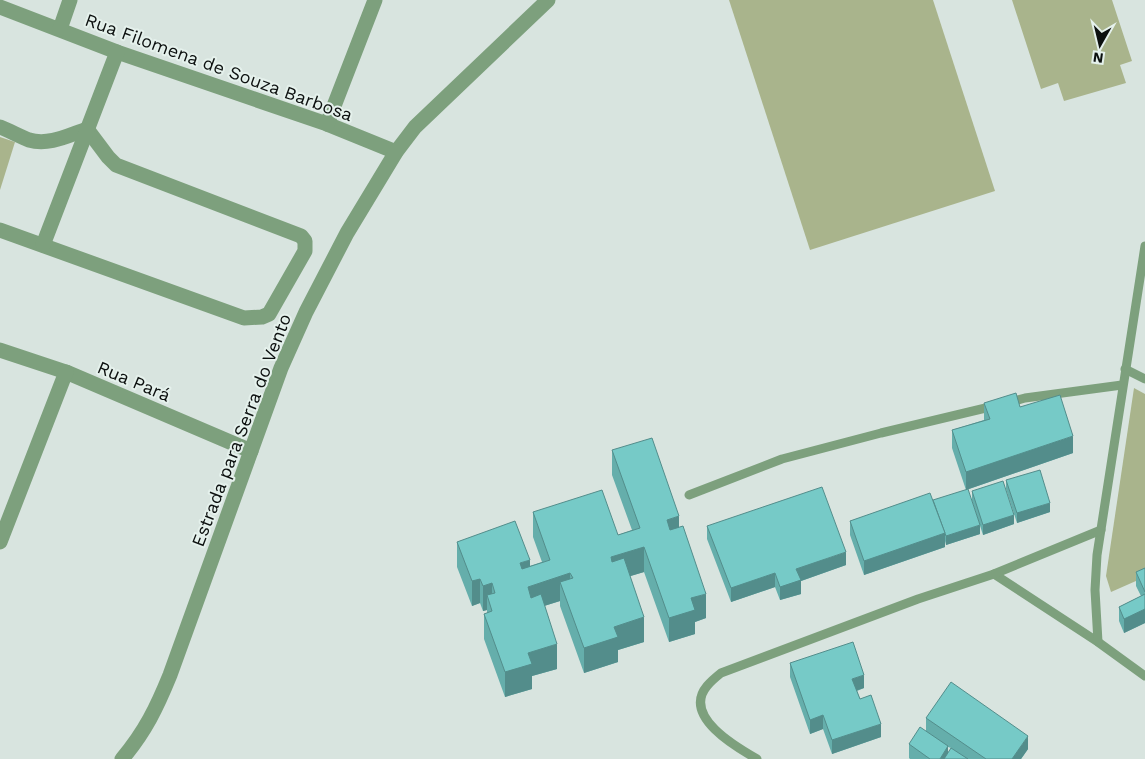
<svg xmlns="http://www.w3.org/2000/svg" width="1145" height="759" font-family="'Work Sans',sans-serif">
	<rect width="100%" height="100%" fill="#d8e4df"/>
	<g fill="#a9b48c">
		<polygon points="729,0 933,0 995,191 810,250"/>
		<polygon points="1012,0 1112,0 1132,61 1120,65 1126,83 1064,101 1058,83 1041,89"/>
		<polygon points="0,137 15,142 0,190"/>
		<polygon points="1134,388 1145,394 1145,577 1111,592 1106,576"/>
	</g>
	<g fill="none" stroke-linecap="round" stroke-linejoin="round">
		<g stroke="#7da07d" stroke-width="9">
			<polyline points="1125,369 1145,379"/>
			<polyline points="1007,403 1025,398 1122,385"/>
			<polyline points="689,495 782,459 881,433 994,406"/>
			<polyline points="994,574 1098,642 1145,676"/>
			<polyline points="1098,642 1095,590 1097,555 1145,246"/>
			<path d="M757 759C736 747 682 716 707 686 711 681 716 677 721 673L918 599 994 574 1101 530"/>
		</g>
		<g stroke="#7da07d" stroke-width="15">
			<polyline points="0,7 117,52 327,124 396,152"/>
			<polyline points="60,29 70,0"/>
			<polyline points="327,124 375,0"/>
			<path d="M0 127C10 131 19 136 29 140 49 146 69 135 87 129L108 157 116 165 301 236 305 241V251L269 314 262 317 244 318 0 230"/>
			<polyline points="43,245 117,52"/>
			<polyline points="0,350 66,372 251,451"/>
			<polyline points="0,542 66,372"/>
			<path d="M122 759C145 732 157 707 170 675L281 368 306 312 347 233 396 152 415 127 548 0"/>
		</g>
	</g>
	<g fill="#65aeab" fill-rule="evenodd">
		<polygon points="984,403 1020,407 1073,453 966,490 952,448 952,430 984,420"/>
		<polygon points="612,450 679,527 706,618 695,622 695,634 669,642 644,572 630,576 644,642 618,650 618,662 584,673 560,606 560,601 544,606 557,669 532,676 532,689 505,697 484,639 484,614 487,613 487,610 483,611 480,603 472,606 457,567 457,542 530,566 542,562 533,537 533,512 618,535 632,530 612,475"/>
		<polygon points="1006,480 1050,512 1017,523 1006,489"/>
		<polygon points="972,491 1014,524 983,535 972,501"/>
		<polygon points="933,502 980,534 946,545 945,541 945,547 864,575 850,535 850,521"/>
		<polygon points="707,526 846,565 801,581 801,594 780,600 775,587 731,602 707,539"/>
		<polygon points="1145,568 1145,623 1124,633 1119,621 1119,607 1141,596 1136,586 1136,572"/>
		<polygon points="790,663 864,688 857,691 860,699 881,737 832,754 823,729 810,734 790,677"/>
		<path d="M926 718 1028 749 1021 759H910L909 758V744L926 731ZM948 747 951 748 948 753Z"/>
	</g>
	<g fill="#538d8b">
		<polygon points="1073,436 1073,453 966,490 966,472"/>
		<polygon points="1050,503 1050,512 1017,523 1017,513"/>
		<polygon points="1014,515 1014,524 983,535 983,525"/>
		<polygon points="679,516 679,541 667,545 667,520"/>
		<polygon points="980,525 980,534 946,545 946,536"/>
		<polygon points="945,533 945,547 864,575 864,561"/>
		<polygon points="644,547 644,572 611,582 611,557"/>
		<polygon points="846,552 846,565 801,581 801,594 780,600 780,587 796,569"/>
		<polygon points="530,560 530,585 520,588 520,563"/>
		<polygon points="570,573 570,598 560,582 560,601 528,611 528,587"/>
		<polygon points="775,573 775,587 731,602 731,588"/>
		<polygon points="480,579 480,603 472,606 472,581"/>
		<polygon points="492,583 492,608 487,595 487,610 483,611 483,586"/>
		<polygon points="706,594 706,618 695,622 695,634 669,642 669,618 691,598"/>
		<polygon points="1145,609 1145,623 1124,633 1124,619"/>
		<polygon points="644,617 644,642 618,650 618,662 584,673 584,648 614,627"/>
		<polygon points="557,644 557,669 532,676 532,689 505,697 505,672 528,653"/>
		<polygon points="864,675 864,688 852,692 852,679"/>
		<polygon points="823,715 823,729 810,734 810,720"/>
		<polygon points="881,724 881,737 832,754 832,740"/>
		<polygon points="1028,736 1028,749 1021,759 1012,759"/>
		<polygon points="948,746 948,759 940,759"/>
	</g>
	<g fill="#76cac7" stroke="#538d8b">
		<polygon points="1016,393 1020,407 1060,395 1073,436 966,472 952,430 990,419 984,403"/>
		<polygon points="652,438 679,516 667,520 670,530 683,526 706,594 691,598 695,610 669,618 644,547 611,557 612,562 624,558 644,617 614,627 618,637 584,648 560,582 573,578 570,573 528,587 531,598 541,594 557,644 528,653 532,664 505,672 484,614 492,611 487,595 495,593 492,583 483,586 480,579 472,581 457,542 515,521 530,560 520,563 522,569 550,560 533,512 602,490 618,535 640,528 612,450"/>
		<polygon points="1040,470 1050,503 1017,513 1006,480"/>
		<polygon points="1003,481 1014,515 983,525 972,491"/>
		<polygon points="822,487 846,552 796,569 801,580 780,587 775,573 731,588 707,526"/>
		<polygon points="968,489 980,525 946,536 933,500"/>
		<polygon points="930,493 945,533 864,561 850,521"/>
		<polygon points="1145,568 1145,592 1136,572"/>
		<polygon points="1145,594 1145,609 1124,619 1119,607"/>
		<polygon points="853,642 864,675 852,679 860,699 871,695 881,724 832,740 823,715 810,720 790,663"/>
		<polygon points="951,682 1028,736 1012,759 986,759 926,718"/>
		<polygon points="920,727 948,746 940,759 930,759 909,744"/>
		<polygon points="951,748 968,759 944,759"/>
	</g>
	<g text-anchor="middle" dominant-baseline="central" stroke-width="4" stroke-linejoin="round" paint-order="stroke">
		<g font-size="18" fill="#0c100f" stroke="#e5f1ec">
			<text transform="translate(219 67) rotate(20)">Rua Filomena de Souza Barbosa</text>
			<text transform="translate(134 381) rotate(23)">Rua Pará</text>
			<text transform="translate(241 430) rotate(-69)">Estrada para Serra do Vento</text>
		</g>
	</g>
	<g transform="translate(1100 45) rotate(188)" stroke="#e5f1ec" stroke-width="4" paint-order="stroke">
	<path d="M0-4L9 19L0 12L-9 19Z" fill="#0c100f"/>
	<text y="-8" font-size="14" font-weight="bold" text-anchor="middle" fill="#0c100f">N</text>
	</g>
</svg>
